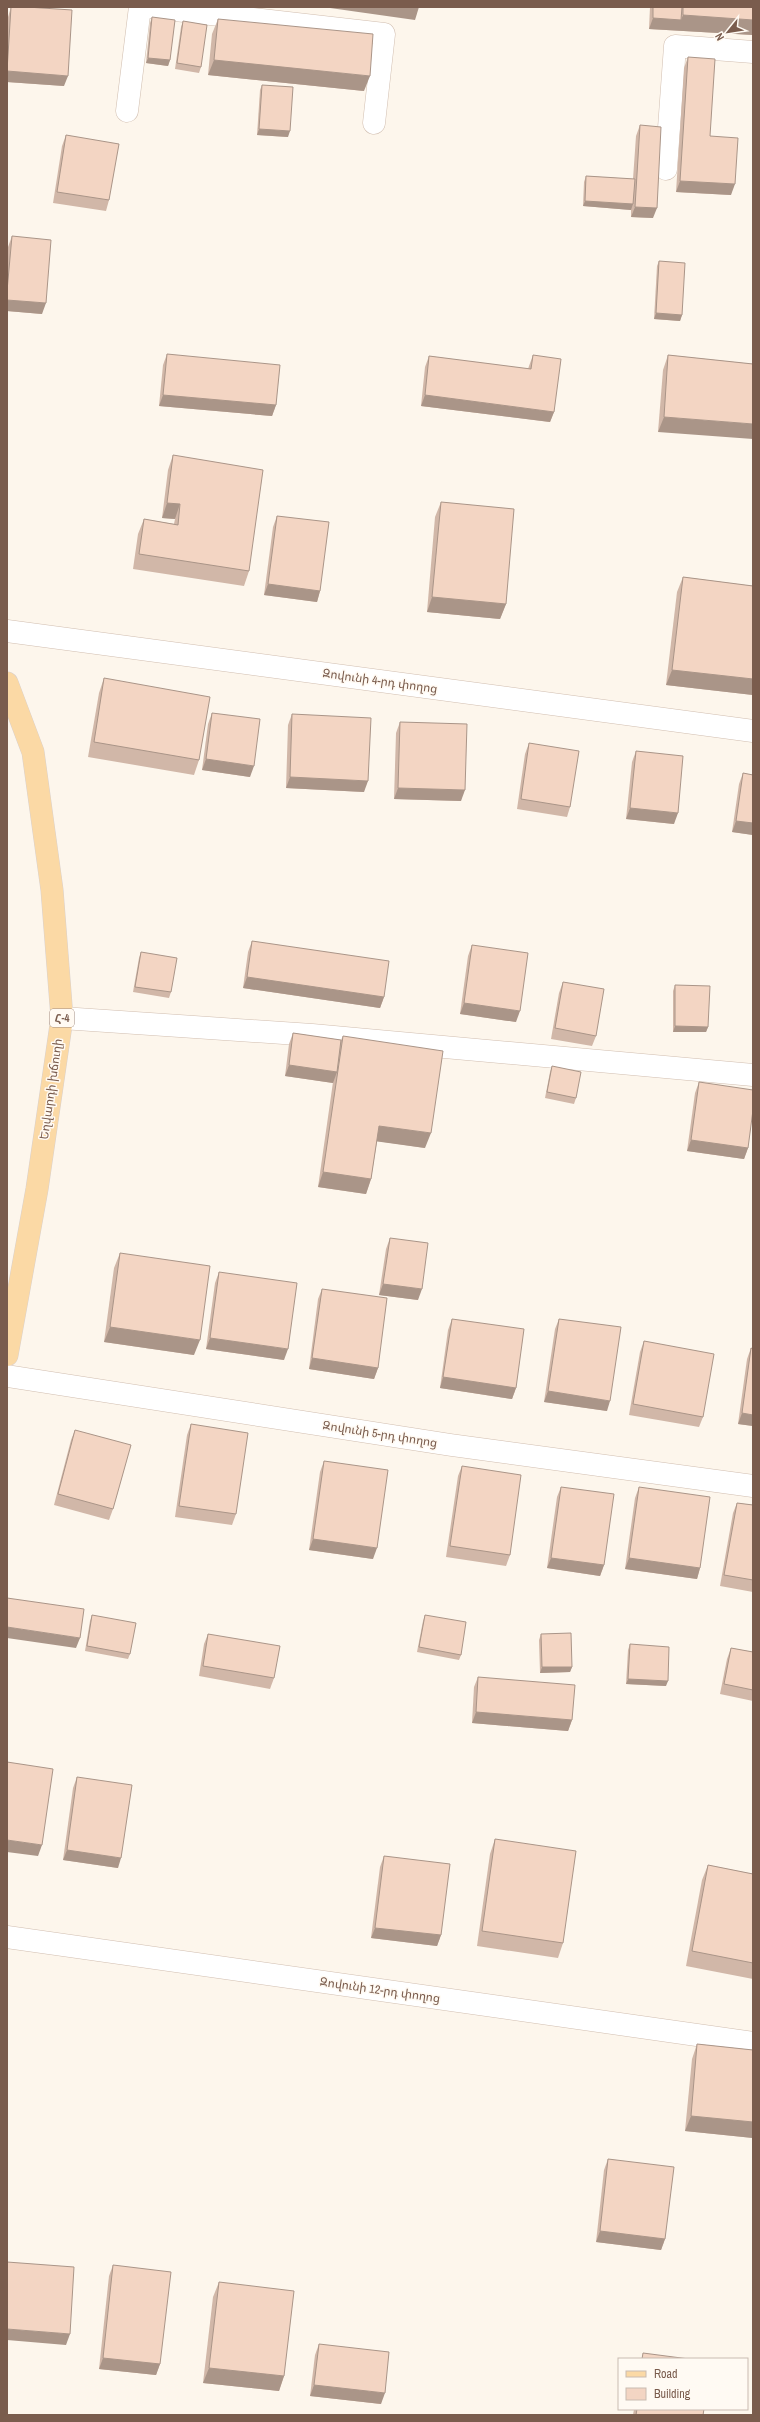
<svg xmlns="http://www.w3.org/2000/svg" width="760" height="2422" font-family="'Archivo Narrow','Noto Sans Armenian',sans-serif">
	<rect width="100%" height="100%" fill="#fdf6ec"/>
	<g fill="none" stroke-linecap="round" stroke-linejoin="round">
		<g stroke="#d1beb0" stroke-width="23">
			<g id="minor">
				<polyline points="149,7 384,34 374,123"/>
				<polyline points="127,111 140,7"/>
				<polyline points="666,169 675,46 753,52"/>
				<polyline points="62,1018 312,1035 753,1075"/>
				<polyline points="7,1937 753,2043"/>
			</g>
		</g>
		<g stroke="#d1beb0" stroke-width="23">
			<g id="tertiary">
				<polyline points="7,631 753,731"/>
				<polyline points="7,1376 451,1445 753,1486"/>
			</g>
		</g>
		<g stroke="#dad1cd" stroke-width="23">
			<polyline id="primary" points="7,683 33,752 52,890 62,1018 37,1189 7,1355"/>
		</g>
		<use href="#minor" stroke="#fff" stroke-width="22"/>
		<use href="#tertiary" stroke="#fff" stroke-width="22"/>
		<use href="#primary" stroke="#fbd9a5" stroke-width="22"/>
	</g>
	<g fill="#d1b7a8">
		<polygon points="11,7 27,7 64,86 7,82 7,25 8,17"/>
		<polygon points="650,7 753,7 753,35 649,29"/>
		<polygon points="152,17 170,60 168,66 146,63 150,23"/>
		<polygon points="218,19 364,91 208,75 212,34"/>
		<polygon points="183,21 201,67 199,73 175,69 181,27"/>
		<polygon points="688,57 710,136 731,195 676,192 684,68"/>
		<polygon points="262,85 288,137 257,135 260,90"/>
		<polygon points="640,125 653,218 631,217 631,210 583,206 584,182 586,176 633,179 636,136"/>
		<polygon points="66,135 109,200 106,211 53,203 62,146"/>
		<polygon points="12,236 42,314 7,311 7,256 8,247"/>
		<polygon points="659,261 682,315 680,321 654,319 657,266"/>
		<polygon points="167,354 276,405 272,416 159,406 163,365"/>
		<polygon points="533,355 554,412 550,422 421,406 425,367 429,356 528,369 529,366"/>
		<polygon points="668,355 753,364 658,432 663,370"/>
		<polygon points="173,455 249,571 244,586 133,569 138,534 144,519 174,524 175,519 162,518 168,470"/>
		<polygon points="441,502 506,604 500,619 427,612 435,517"/>
		<polygon points="277,516 320,591 317,602 264,595 273,527"/>
		<polygon points="683,577 753,586 753,695 666,685 677,592"/>
		<polygon points="104,678 199,760 194,775 88,757 99,693"/>
		<polygon points="212,713 250,777 202,770 208,724"/>
		<polygon points="292,714 364,792 286,788 288,725"/>
		<polygon points="400,722 461,801 394,799 396,733"/>
		<polygon points="529,743 570,807 567,817 517,809 525,754"/>
		<polygon points="636,751 674,824 626,819 632,762"/>
		<polygon points="743,773 753,775 753,835 732,832 739,784"/>
		<polygon points="252,941 384,997 380,1008 243,988 248,952"/>
		<polygon points="472,945 516,1022 460,1014 468,956"/>
		<polygon points="141,952 171,992 169,998 133,992 139,958"/>
		<polygon points="563,982 596,1036 592,1046 551,1039 559,993"/>
		<polygon points="675,985 708,1027 706,1032 673,1032 673,991"/>
		<polygon points="293,1033 341,1040 343,1036 425,1148 377,1141 371,1179 366,1194 318,1187 333,1082 333,1083 285,1076 289,1044"/>
		<polygon points="552,1066 576,1098 574,1104 545,1098 550,1072"/>
		<polygon points="699,1082 748,1148 744,1159 687,1151 695,1093"/>
		<polygon points="390,1238 418,1300 379,1295 386,1249"/>
		<polygon points="120,1253 194,1355 104,1342 114,1268"/>
		<polygon points="219,1272 284,1360 206,1349 215,1283"/>
		<polygon points="322,1289 378,1368 374,1379 309,1369 318,1299"/>
		<polygon points="452,1319 516,1388 512,1399 440,1388 448,1330"/>
		<polygon points="559,1319 607,1411 544,1402 555,1329"/>
		<polygon points="644,1341 703,1417 699,1427 629,1415 640,1352"/>
		<polygon points="751,1348 753,1349 753,1426 738,1424 747,1359"/>
		<polygon points="191,1424 236,1514 232,1525 175,1517 187,1435"/>
		<polygon points="75,1430 113,1509 109,1520 54,1505 71,1440"/>
		<polygon points="324,1461 373,1559 309,1550 320,1472"/>
		<polygon points="462,1466 510,1555 506,1566 446,1557 458,1476"/>
		<polygon points="561,1487 604,1565 600,1576 547,1568 557,1497"/>
		<polygon points="639,1487 700,1568 697,1579 625,1569 635,1498"/>
		<polygon points="737,1503 753,1505 753,1592 720,1586 733,1513"/>
		<polygon points="92,1615 130,1654 128,1659 85,1651 90,1621"/>
		<polygon points="425,1615 461,1655 459,1660 417,1652 423,1621"/>
		<polygon points="208,1634 274,1678 270,1689 199,1676 204,1644"/>
		<polygon points="541,1634 572,1667 570,1672 540,1673 539,1640"/>
		<polygon points="630,1644 666,1686 626,1684 628,1650"/>
		<polygon points="731,1648 753,1652 753,1701 720,1694 727,1659"/>
		<polygon points="478,1677 572,1720 568,1731 472,1723 474,1687"/>
		<polygon points="77,1777 118,1868 63,1860 73,1788"/>
		<polygon points="495,1839 563,1943 558,1958 477,1946 490,1854"/>
		<polygon points="384,1856 441,1935 437,1946 371,1938 380,1867"/>
		<polygon points="708,1865 753,1874 753,1979 686,1966 702,1880"/>
		<polygon points="697,2044 753,2050 753,2138 685,2131 692,2059"/>
		<polygon points="608,2159 665,2239 661,2250 596,2242 604,2170"/>
		<polygon points="113,2265 160,2364 156,2375 99,2369 109,2276"/>
		<polygon points="219,2282 284,2376 279,2391 203,2383 213,2297"/>
		<polygon points="319,2344 381,2404 310,2396 315,2355"/>
		<polygon points="634,2409 704,2409 703,2415 633,2415"/>
	</g>
	<g fill="#aa9588">
		<polygon points="323,7 419,7 415,20"/>
		<polygon points="683,15 753,20 753,35 649,29 653,18 681,20"/>
		<polygon points="148,58 170,60 168,66 146,63"/>
		<polygon points="214,60 370,76 364,91 208,75"/>
		<polygon points="7,71 68,76 64,86 7,82"/>
		<polygon points="259,129 290,131 288,137 257,135"/>
		<polygon points="680,181 735,184 731,195 676,192"/>
		<polygon points="585,201 633,204 631,210 583,206"/>
		<polygon points="635,207 657,208 653,218 631,217"/>
		<polygon points="7,300 46,303 42,314 7,311"/>
		<polygon points="656,313 682,315 680,321 654,319"/>
		<polygon points="163,395 276,405 272,416 159,406"/>
		<polygon points="425,395 554,412 550,422 421,406"/>
		<polygon points="664,417 753,424 753,439 658,432"/>
		<polygon points="167,503 180,504 175,519 162,518"/>
		<polygon points="268,584 320,591 317,602 264,595"/>
		<polygon points="432,597 506,604 500,619 427,612"/>
		<polygon points="672,670 753,679 753,695 666,685"/>
		<polygon points="206,759 254,766 250,777 202,770"/>
		<polygon points="290,777 368,781 364,792 286,788"/>
		<polygon points="398,788 465,790 461,801 394,799"/>
		<polygon points="630,808 678,813 674,824 626,819"/>
		<polygon points="736,821 753,823 753,835 732,832"/>
		<polygon points="247,977 384,997 380,1008 243,988"/>
		<polygon points="464,1003 520,1011 516,1022 460,1014"/>
		<polygon points="675,1026 708,1027 706,1032 673,1032"/>
		<polygon points="289,1065 337,1072 333,1083 285,1076"/>
		<polygon points="379,1126 431,1133 425,1148 374,1141"/>
		<polygon points="691,1140 748,1148 744,1159 687,1151"/>
		<polygon points="323,1172 371,1179 366,1194 318,1187"/>
		<polygon points="383,1284 422,1289 418,1300 379,1295"/>
		<polygon points="110,1327 200,1340 194,1355 104,1342"/>
		<polygon points="210,1338 288,1349 284,1360 206,1349"/>
		<polygon points="312,1358 378,1368 374,1379 309,1369"/>
		<polygon points="443,1377 516,1388 512,1399 440,1388"/>
		<polygon points="548,1391 610,1401 607,1411 544,1402"/>
		<polygon points="742,1413 753,1415 753,1426 738,1424"/>
		<polygon points="313,1539 377,1548 373,1559 309,1550"/>
		<polygon points="551,1558 604,1565 600,1576 547,1568"/>
		<polygon points="629,1558 700,1568 697,1579 625,1569"/>
		<polygon points="7,1627 80,1638 76,1648 7,1638"/>
		<polygon points="542,1667 572,1667 570,1672 540,1673"/>
		<polygon points="628,1679 668,1681 666,1686 626,1684"/>
		<polygon points="476,1712 572,1720 568,1731 472,1723"/>
		<polygon points="7,1840 42,1845 38,1856 7,1852"/>
		<polygon points="67,1850 121,1858 118,1868 63,1860"/>
		<polygon points="375,1928 441,1935 437,1946 371,1938"/>
		<polygon points="691,2116 753,2122 753,2138 685,2131"/>
		<polygon points="600,2231 665,2239 661,2250 596,2242"/>
		<polygon points="7,2329 70,2334 66,2345 7,2340"/>
		<polygon points="103,2358 160,2364 156,2375 99,2369"/>
		<polygon points="209,2368 284,2376 279,2391 203,2383"/>
		<polygon points="314,2385 385,2393 381,2404 310,2396"/>
	</g>
	<g fill="#f3d5c3" stroke="#aa9588">
		<polygon points="11,7 27,7 72,10 68,76 7,71"/>
		<polygon points="653,7 682,7 681,20 653,18"/>
		<polygon points="683,7 753,7 753,20 683,15"/>
		<polygon points="152,17 175,20 170,60 148,58"/>
		<polygon points="218,19 373,34 370,76 214,60"/>
		<polygon points="183,21 207,25 201,67 177,63"/>
		<polygon points="688,57 715,59 710,136 738,138 735,184 680,181"/>
		<polygon points="262,85 293,87 290,131 259,129"/>
		<polygon points="640,125 661,127 657,208 635,207"/>
		<polygon points="66,135 119,144 109,200 57,192"/>
		<polygon points="586,176 635,179 633,204 585,201"/>
		<polygon points="12,236 51,240 46,303 7,300 7,291"/>
		<polygon points="659,261 685,263 682,315 656,313"/>
		<polygon points="167,354 280,365 276,405 163,395"/>
		<polygon points="533,355 561,359 554,412 425,395 429,356 531,369"/>
		<polygon points="668,355 753,364 753,424 664,417"/>
		<polygon points="173,455 263,470 249,571 139,554 144,519 178,525 180,504 167,503"/>
		<polygon points="441,502 514,509 506,604 432,597"/>
		<polygon points="277,516 329,522 320,591 268,584"/>
		<polygon points="683,577 753,586 753,679 672,670"/>
		<polygon points="104,678 210,697 199,760 94,742"/>
		<polygon points="212,713 260,719 254,766 206,759"/>
		<polygon points="292,714 371,718 368,781 290,777"/>
		<polygon points="400,722 467,724 465,790 398,788"/>
		<polygon points="529,743 579,751 570,807 521,799"/>
		<polygon points="636,751 683,756 678,813 630,808"/>
		<polygon points="743,773 753,775 753,823 736,821"/>
		<polygon points="252,941 389,961 384,997 247,977"/>
		<polygon points="472,945 528,953 520,1011 464,1003"/>
		<polygon points="141,952 177,958 171,992 135,987"/>
		<polygon points="563,982 604,989 596,1036 555,1028"/>
		<polygon points="675,985 710,986 708,1027 675,1026"/>
		<polygon points="293,1033 341,1040 337,1072 289,1065"/>
		<polygon points="343,1036 443,1051 431,1133 379,1126 371,1179 323,1172"/>
		<polygon points="552,1066 581,1072 576,1098 547,1092"/>
		<polygon points="699,1082 753,1090 753,1110 748,1148 691,1140"/>
		<polygon points="390,1238 428,1243 422,1289 383,1284"/>
		<polygon points="120,1253 210,1266 200,1340 110,1327"/>
		<polygon points="219,1272 297,1283 288,1349 210,1338"/>
		<polygon points="322,1289 387,1298 378,1368 312,1358"/>
		<polygon points="452,1319 524,1329 516,1388 443,1377"/>
		<polygon points="559,1319 621,1327 610,1401 548,1391"/>
		<polygon points="644,1341 714,1354 703,1417 633,1404"/>
		<polygon points="751,1348 753,1349 753,1415 742,1413"/>
		<polygon points="191,1424 248,1433 236,1514 179,1506"/>
		<polygon points="75,1430 131,1445 113,1509 58,1494"/>
		<polygon points="324,1461 388,1470 377,1548 313,1539"/>
		<polygon points="462,1466 521,1475 510,1555 450,1546"/>
		<polygon points="561,1487 614,1494 604,1565 551,1558"/>
		<polygon points="639,1487 710,1497 700,1568 629,1558"/>
		<polygon points="737,1503 753,1505 753,1580 724,1575"/>
		<polygon points="7,1598 84,1609 80,1638 7,1627"/>
		<polygon points="92,1615 136,1623 130,1654 87,1646"/>
		<polygon points="425,1615 466,1622 461,1655 419,1647"/>
		<polygon points="571,1633 572,1667 542,1667 541,1634"/>
		<polygon points="208,1634 280,1646 274,1678 203,1666"/>
		<polygon points="630,1644 669,1647 668,1681 628,1679"/>
		<polygon points="731,1648 753,1652 753,1690 724,1684"/>
		<polygon points="478,1677 575,1685 572,1720 476,1712"/>
		<polygon points="7,1762 53,1769 42,1845 7,1840"/>
		<polygon points="77,1777 132,1785 121,1858 67,1850"/>
		<polygon points="495,1839 576,1851 563,1943 482,1931"/>
		<polygon points="384,1856 450,1864 441,1935 375,1928"/>
		<polygon points="708,1865 753,1874 753,1963 692,1951"/>
		<polygon points="697,2044 753,2050 753,2122 691,2116"/>
		<polygon points="608,2159 674,2167 665,2239 600,2231"/>
		<polygon points="7,2262 74,2267 70,2334 7,2329"/>
		<polygon points="113,2265 171,2272 160,2364 103,2358"/>
		<polygon points="219,2282 294,2291 284,2376 209,2368"/>
		<polygon points="319,2344 389,2352 385,2393 314,2385"/>
		<polygon points="643,2353 689,2359 642,2359"/>
		<polygon points="637,2409 704,2409 703,2415 636,2415"/>
	</g>
	<g text-anchor="middle" dominant-baseline="central" stroke-width="3" stroke-linejoin="round" paint-order="stroke">
		<rect fill="#fffaf3" stroke="#a28b7f" stroke-width="1" x="50" y="1009" width="24" height="18" rx="3"/>
		<g font-size="11" font-weight="bold" fill="#7a5c4d">
			<text x="62" y="1018">Հ-4</text>
		</g>
		<g font-size="12" fill="#7a5c4d" stroke="#fffaf3">
			<text transform="translate(380 681) rotate(8)">Զովունի 4-րդ փողոց</text>
			<text transform="translate(51 1089) rotate(-82)">Եղվարդի խճուղի</text>
			<text transform="translate(380 1434) rotate(9)">Զովունի 5-րդ փողոց</text>
			<text transform="translate(380 1990) rotate(8)">Զովունի 12-րդ փողոց</text>
		</g>
	</g>
	<rect width="760" height="2422" fill="none" stroke="#7a5c4d" stroke-width="16"/>
	<rect x="618" y="2358" width="130" height="52" fill="#fffaf3" stroke="#cabbb1"/>
	<rect x="626" y="2371" width="20" height="6" fill="#fbd9a5" stroke="#cabbb1"/>
	<text x="654" y="2378" font-size="12" fill="#7a5c4d">Road</text>
	<rect x="626" y="2388" width="20" height="12" fill="#f3d5c3" stroke="#cabbb1"/>
	<text x="654" y="2398" font-size="12" fill="#7a5c4d">Building</text>
	<g transform="translate(728 32) rotate(240)" stroke="#fffaf3" stroke-width="3" paint-order="stroke">
	<path d="M0-3L7 15L0 10L-7 15Z" fill="#7a5c4d"/>
	<text y="-6" font-size="11" font-weight="bold" text-anchor="middle" fill="#7a5c4d">N</text>
	</g>
</svg>
